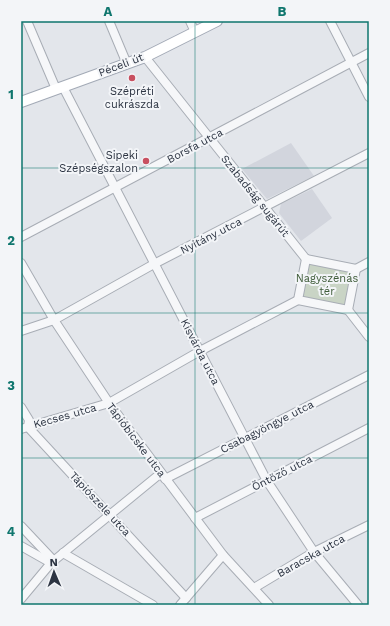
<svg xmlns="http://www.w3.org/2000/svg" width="390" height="626" font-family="'Work Sans',sans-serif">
	<rect width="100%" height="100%" fill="#e3e6eb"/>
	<g fill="#d2d5dd">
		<polygon points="291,143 314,176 267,199 242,169"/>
		<polygon points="312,189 332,218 301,241 279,213 281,204"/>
	</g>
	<polygon fill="#c9d4c5" points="306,259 356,269 348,310 298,300"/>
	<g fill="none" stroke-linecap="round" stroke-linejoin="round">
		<g stroke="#a8adb5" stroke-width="10">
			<g id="minor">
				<polyline points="27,21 56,89"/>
				<polyline points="109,21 127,64"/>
				<polyline points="190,21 195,32"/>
				<polyline points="330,21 369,97"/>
				<polyline points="145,57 306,259"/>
				<polyline points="63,87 267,481 314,552 358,605"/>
				<polyline points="21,237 369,53"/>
				<polyline points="306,259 298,300 348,310"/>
				<polyline points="306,259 356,269 348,310"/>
				<polyline points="21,263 54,320 109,403 223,555 269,605"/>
				<polyline points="356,269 369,262"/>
				<polyline points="348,310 369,337"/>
				<polyline points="21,331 54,320 154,264 369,153"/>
				<polyline points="21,407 29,420 28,427 186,598"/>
				<polyline points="21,429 109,403 200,351 298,300"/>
				<polyline points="165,479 369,375"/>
				<polyline points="195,518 369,428"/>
				<polyline points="21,526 54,561"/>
				<polyline points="21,546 51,563"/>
				<polyline points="63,553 153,605"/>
				<polyline points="254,588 314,552 369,525"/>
				<polyline points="21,599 51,563 161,473"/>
				<polyline points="180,605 223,555"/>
			</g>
		</g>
		<g stroke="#a3aab6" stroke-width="12">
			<polyline id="major" points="21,102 145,57 217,21"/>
		</g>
		<use href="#minor" stroke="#f6f7f9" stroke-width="8"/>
		<use href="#major" stroke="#fff" stroke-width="10"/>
	</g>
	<path fill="none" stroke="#0f766e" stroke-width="1" stroke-opacity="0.55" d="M195 21V605M21 168H369M21 313H369M21 458H369"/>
	<g fill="#c85060" stroke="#f3f5f8" stroke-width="1.5">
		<circle cx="132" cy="78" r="4"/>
		<circle cx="146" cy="161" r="4"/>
	</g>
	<g text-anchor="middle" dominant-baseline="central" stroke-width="4" stroke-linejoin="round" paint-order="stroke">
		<g font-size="11" fill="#2c3442" stroke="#f3f5f8">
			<text transform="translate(121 65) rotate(-21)">Péceli út</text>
			<text transform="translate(195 146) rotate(-28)">Borsfa utca</text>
			<text transform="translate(255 196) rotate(51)">Szabadság sugárút</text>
			<text transform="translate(211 236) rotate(-27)">Nyitány utca</text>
			<text transform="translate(200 352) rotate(63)">Kisvárda utca</text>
			<text transform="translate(65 416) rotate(-16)">Kecses utca</text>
			<text transform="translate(267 427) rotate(-27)">Csabagyöngye utca</text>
			<text transform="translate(136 440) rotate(53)">Tápióbicske utca</text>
			<text transform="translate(282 473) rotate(-27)">Öntöző utca</text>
			<text transform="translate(100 504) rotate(47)">Tápiószele utca</text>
			<text transform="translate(311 556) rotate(-29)">Baracska utca</text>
		</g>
		<g font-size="11" fill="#2c3442" stroke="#f3f5f8">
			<text x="132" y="91">Szépréti<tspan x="132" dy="13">cukrászda</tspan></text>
			<text x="138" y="155" text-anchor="end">Sipeki<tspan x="138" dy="13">Szépségszalon</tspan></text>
		</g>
		<g font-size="11" fill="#405d3a" stroke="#f3f5f8">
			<text x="327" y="278">Nagyszénás<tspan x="327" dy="13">tér</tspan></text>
		</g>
	</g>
	<rect width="390" height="626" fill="none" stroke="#f3f5f8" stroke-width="44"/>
	<g transform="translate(54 572) rotate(358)" stroke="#f3f5f8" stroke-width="3" paint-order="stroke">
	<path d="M0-3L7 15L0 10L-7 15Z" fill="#2c3442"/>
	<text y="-6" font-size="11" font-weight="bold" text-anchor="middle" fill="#2c3442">N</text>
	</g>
	<rect x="22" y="22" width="346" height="582" fill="none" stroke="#0f766e" stroke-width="1.5"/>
	<g font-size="13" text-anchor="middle" font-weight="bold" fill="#0f766e">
		<text x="108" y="16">A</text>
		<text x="282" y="16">B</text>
		<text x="11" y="99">1</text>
		<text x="11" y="245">2</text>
		<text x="11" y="390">3</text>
		<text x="11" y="536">4</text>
	</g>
</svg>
